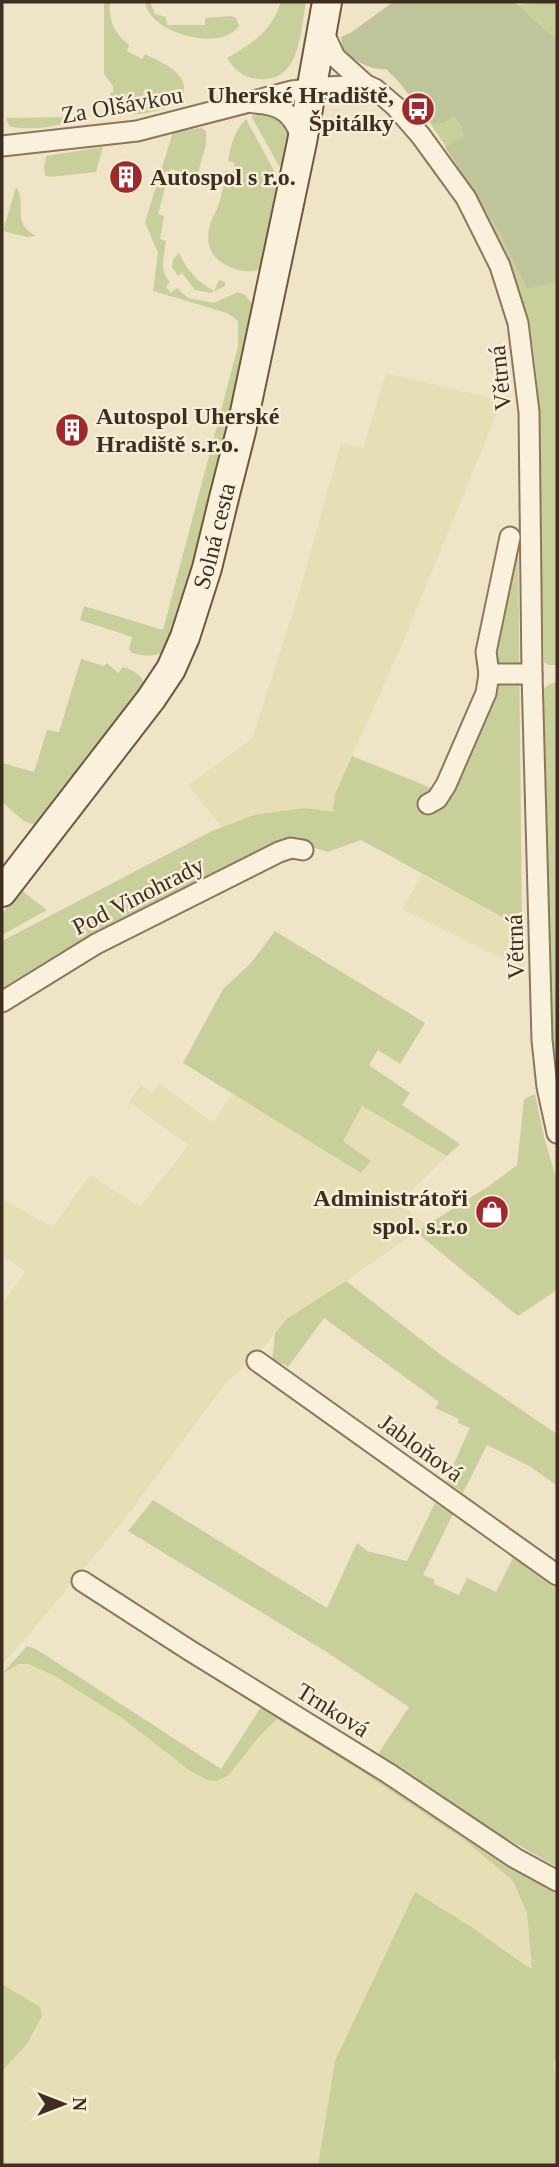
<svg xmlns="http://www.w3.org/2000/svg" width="559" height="2167" font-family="Georgia,serif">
	<rect width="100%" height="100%" fill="#f0e4c8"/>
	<g fill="#e6deb5">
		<polygon points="386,373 502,401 403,642 335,794 334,812 254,815 222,827 188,785 252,739 300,590 341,443 363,448"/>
		<polygon points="422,875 522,928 523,969 402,909"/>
		<polygon points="159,1083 213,1123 232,1093 361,1106 447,1156 399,1203 426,1225 346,1281 288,1318 254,1359 229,1379 120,1525 26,1638 2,1664 2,1304 25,1272 2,1255 2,1206 5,1201 53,1227 90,1175 140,1207 188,1146 195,1150 129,1102 141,1085 152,1094"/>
		<polygon points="19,1664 28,1664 53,1675 122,1718 189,1770 207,1780 228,1776 277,1718 359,1769 467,1842 513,1881 527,1913 533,1968 526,1966 335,2061 318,2165 2,2165 2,2071 27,2044 40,2007 2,1984 2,1674"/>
	</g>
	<g fill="#c9cf9b">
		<path d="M104 2H110C108 21 115 33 129 45L127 51 142 59 145 54C165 64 198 77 178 104 154 111 117 128 110 93L113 92V86L104 74Z"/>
		<path d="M145 2H150L155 14 166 17 167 25H205V18L231 16 236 18 239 26C221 53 149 33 145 2Z"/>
		<path d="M281 2H306C300 32 301 83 258 79 244 78 234 70 227 58 253 43 271 32 281 2Z"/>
		<polygon points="548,2 557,2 557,40 518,5"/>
		<path d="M434 76 557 218V665H549L544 662C542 601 541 541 540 481 539 431 540 380 530 332 514 250 455 153 404 88Z"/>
		<polygon points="263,113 271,114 290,125 288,168 279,166 251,116"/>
		<path d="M68 117 67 121C53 129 25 130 9 126L6 118Z"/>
		<path d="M246 119 280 182 264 268C252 273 238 272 226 265 204 254 205 231 215 213 220 204 222 191 225 181L223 180 225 171 232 173 235 163 228 161C231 145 234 131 246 119Z"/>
		<path d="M201 128 206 131V145L197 176 170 169 158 214 164 216 160 239 166 241C164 256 159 271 170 282L166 287 171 293 177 288 188 298 214 303 238 292 245 295 255 307 192 590 164 652C153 657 143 656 132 653L129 649 132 637 80 620 84 606 163 630 238 346V321L227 313 153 291 158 253 145 222 173 132Z"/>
		<polygon points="103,147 96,172 49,177 45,175 44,168 46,156"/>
		<path d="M16 187C28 202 10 223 36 236L27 237 3 231Z"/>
		<path d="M179 253C187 270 197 282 214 291L219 280 225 282V286L211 293 195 290 182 273 178 276 172 267 173 259Z"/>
		<polygon points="518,535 522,928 361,840 328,852 296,842 2,999 2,941 212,831 254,815 305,808 333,812 335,794 352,756 434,789 445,804 492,649"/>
		<path d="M81 659 104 666 107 663 118 673 123 667C135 671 144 676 145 688L37 825 25 822 2 802V763L34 772 47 730 59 732Z"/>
		<polygon points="557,682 557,1081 551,1041 543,689 550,684"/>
		<polygon points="21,890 47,910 2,935 2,914"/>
		<polygon points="275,931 425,1023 400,1064 378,1050 369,1065 410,1093 402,1105 460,1144 447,1156 362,1106 343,1141 371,1161 361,1173 183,1063 223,989 251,963"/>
		<polygon points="535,1094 544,1137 557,1181 557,1290 518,1316 416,1232 489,1186 517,1165 524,1099"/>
		<polygon points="346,1281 441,1355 557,1434 557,1486 531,1467 487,1445 463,1493 446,1481 470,1428 458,1423 459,1419 435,1408 439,1402 324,1318 288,1367 282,1363 278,1367 272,1361 275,1333 288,1318"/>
		<polygon points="153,1500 327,1608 357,1543 367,1551 407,1561 435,1503 453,1514 423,1575 435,1580 434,1584 459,1595 467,1578 496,1592 515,1554 557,1584 557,1867 511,1841 500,1837 378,1754 409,1707 325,1651 128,1531"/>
		<polygon points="27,1646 36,1649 221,1769 265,1701 557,1893 557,2057 554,2061 557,2100 557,2165 318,2165 335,2061 415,1892 473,1928 526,1966 532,1968 527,1913 513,1881 467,1842 358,1769 277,1719 260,1736 228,1776 216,1781 207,1780 189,1770 122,1718 53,1675 28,1664 19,1664 2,1674"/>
		<polygon points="2,1984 40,2007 42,2016 27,2044 2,2071"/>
	</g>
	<path fill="#bfc49a" d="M393 2H510L518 5 557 40V281L527 289 499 231 445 147 464 137 462 126 454 116 443 123H431L399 82 386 69C372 71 353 60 343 50L341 37 352 32Z"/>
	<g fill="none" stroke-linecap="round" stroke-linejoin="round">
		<g stroke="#8d765c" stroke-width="23">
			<g id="street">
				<polyline points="323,31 335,57 366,85 375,89 395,106 421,136 466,198 500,266 518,323 529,412 532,674 542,1040 547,1087 557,1133"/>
				<path d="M254 103C282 104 295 115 302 141"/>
				<polyline points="2,146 137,131 292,91 326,87 366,85"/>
				<polyline points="489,674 486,652 510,537"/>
				<polyline points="428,804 437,799 446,785 486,693 489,674 532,674"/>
				<polyline points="2,1002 96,944 279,852 291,848 303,850"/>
				<polyline points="257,1361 557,1575"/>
				<polyline points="82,1581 189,1650 388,1773 515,1858 557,1881"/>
			</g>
		</g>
		<g stroke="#6f573f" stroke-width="32">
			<g id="secondary">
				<path id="s1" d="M2 892 151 699 171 669 185 637 207 568 224 498 241 431 302 142 327 2"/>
			</g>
		</g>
		<use href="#street" stroke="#faf1dc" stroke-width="19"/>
		<use href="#secondary" stroke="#faf1dc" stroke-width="28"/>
	</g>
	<defs>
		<g id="bus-disc" transform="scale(1.75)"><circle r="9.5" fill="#9e2a2b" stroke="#f7eed8"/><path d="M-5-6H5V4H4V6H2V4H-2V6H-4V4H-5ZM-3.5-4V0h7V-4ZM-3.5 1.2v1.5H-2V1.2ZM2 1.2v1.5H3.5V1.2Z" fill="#fff"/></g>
		<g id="building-disc" transform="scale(1.75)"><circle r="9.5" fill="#9e2a2b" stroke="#f7eed8"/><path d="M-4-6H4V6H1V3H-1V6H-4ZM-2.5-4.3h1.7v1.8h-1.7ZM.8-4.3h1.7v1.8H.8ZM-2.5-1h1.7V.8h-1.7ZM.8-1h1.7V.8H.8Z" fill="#fff"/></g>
		<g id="shop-disc" transform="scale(1.75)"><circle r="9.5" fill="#9e2a2b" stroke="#f7eed8"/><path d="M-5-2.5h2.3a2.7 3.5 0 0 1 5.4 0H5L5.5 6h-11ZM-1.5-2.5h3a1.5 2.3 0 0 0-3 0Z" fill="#fff"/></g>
	</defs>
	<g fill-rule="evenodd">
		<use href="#bus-disc" x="418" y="109"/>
		<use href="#building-disc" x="126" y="177"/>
		<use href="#building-disc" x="72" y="430"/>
		<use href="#shop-disc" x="492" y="1212"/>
	</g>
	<g text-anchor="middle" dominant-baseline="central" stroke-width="5" stroke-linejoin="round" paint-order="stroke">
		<g font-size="24" font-weight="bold" fill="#3d2e20" stroke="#f7eed8" text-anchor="end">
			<text x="394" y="95">Uherské Hradiště,<tspan x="394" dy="28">Špitálky</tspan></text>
			<text x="150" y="177" text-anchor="start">Autospol s r.o.</text>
			<text x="96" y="416" text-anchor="start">Autospol Uherské<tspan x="96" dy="28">Hradiště s.r.o.</tspan></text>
			<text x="468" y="1198">Administrátoři<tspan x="468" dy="28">spol. s.r.o</tspan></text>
		</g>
		<g font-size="24" fill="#3d2e20" stroke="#f7eed8">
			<text transform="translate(122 105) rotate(-10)">Za Olšávkou</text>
			<text transform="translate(500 378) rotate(-96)">Větrná</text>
			<text stroke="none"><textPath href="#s1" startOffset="420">Solná cesta</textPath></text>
			<text transform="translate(138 896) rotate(-27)">Pod Vinohrady</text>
			<text transform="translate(515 947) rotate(-92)">Větrná</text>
			<text transform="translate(421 1448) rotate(36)">Jabloňová</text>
			<text transform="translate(333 1710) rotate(32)">Trnková</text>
		</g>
	</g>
	<rect width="559" height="2167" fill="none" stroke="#3d2e20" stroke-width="7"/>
	<g transform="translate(63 2104) rotate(90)" stroke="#f7eed8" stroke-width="5" paint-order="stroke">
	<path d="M0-5L12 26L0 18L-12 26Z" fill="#3d2e20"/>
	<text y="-10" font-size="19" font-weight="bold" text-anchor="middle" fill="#3d2e20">N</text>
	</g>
</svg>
